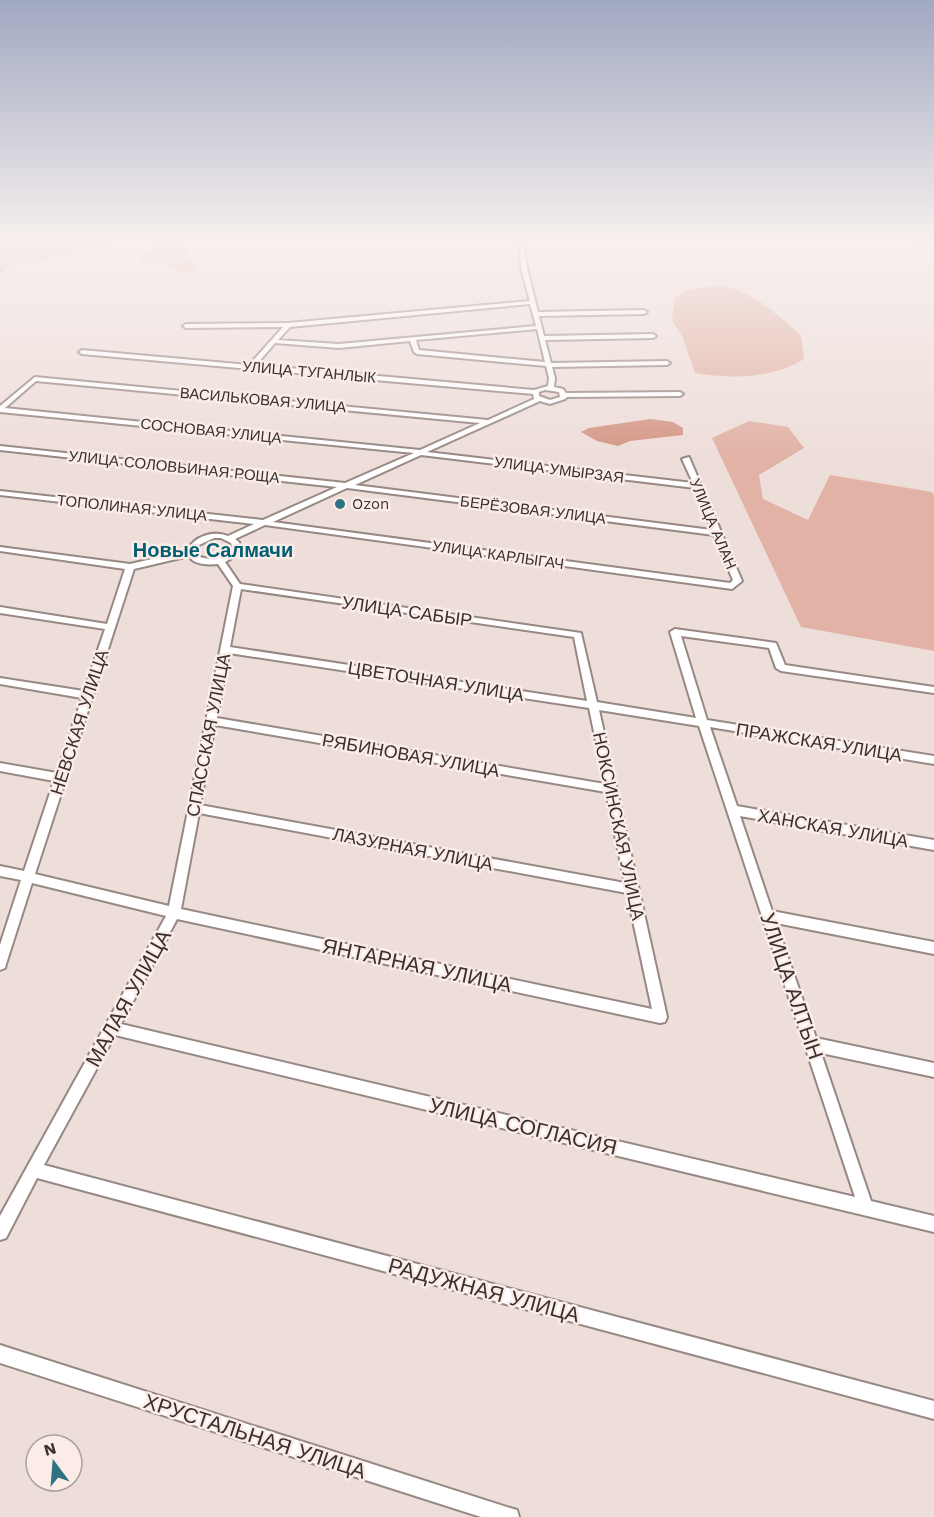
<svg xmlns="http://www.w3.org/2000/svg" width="934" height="1517" font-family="'Work Sans',sans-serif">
	<rect width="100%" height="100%" fill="#eededa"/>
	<g fill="#e1b2a5">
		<polygon points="0,244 113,244 96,251 9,265 0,276"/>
		<polygon points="159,244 182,245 196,267 193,271 182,272 160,262 142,262 139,256"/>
		<path d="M722 286C752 290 779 316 801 335L804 359C773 379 730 379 695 373L682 336 672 320 674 299C686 287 706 287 722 286Z"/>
		<polygon points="749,421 788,427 804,448 759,475 763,499 808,520 830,475 932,492 934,496 934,651 801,627 712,438"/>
	</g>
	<polygon fill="#d49786" points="650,419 673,422 683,428 683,435 630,441 618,446 597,441 581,432 589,428"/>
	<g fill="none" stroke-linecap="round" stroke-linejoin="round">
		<g stroke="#978884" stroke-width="4">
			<g id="minor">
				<path d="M519 244H523L528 272 538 312 644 310 647 312 644 314 539 316 544 336 653 334 656 336 653 338 545 340 551 363 667 361 670 363 667 365 552 367 555 378 554 387 563 389 566 393 680 392 683 394 680 396 567 397 565 399 550 404 540 401 427 452 693 483 682 459 689 457 742 581 732 589 265 525 235 539 239 542 240 547 232 558 225 562 240 584 581 633 597 702 696 718 670 632 675 629 776 643 785 665 934 687V693L781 671 776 668 769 648 681 636 707 720 934 756V764L710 727 737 806 934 840V850L740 816 772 911 934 942V954L776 923 816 1038 934 1063V1077L821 1053 871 1201 934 1216V1232L115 1035 44 1165 934 1401V1419L37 1178 6 1238 0 1240V1216L166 916 32 883 6 964 5 968 0 970V945L21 880 0 876V866L24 871 54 781 0 771V763L57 773 82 698 0 684V678L84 691 105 629 0 613V607L107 624 125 569 0 551V547L130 564 187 551C194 536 213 530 228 536L254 524 0 495V491L263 520 337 487 0 450V446L345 483 414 453 0 412V406L35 377 488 420 534 399 533 394 82 354 79 352 82 350 249 365 283 327 186 328 183 326 186 324 288 323 530 301 522 272ZM530 304 536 326 339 344 278 340 290 327ZM537 329 545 362 419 350 416 340ZM410 341 414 352 417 354 546 366 549 378 548 386 534 390 256 365 275 343 339 348ZM36 381 480 423 420 450 5 408ZM545 390 559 392 560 397 550 400 539 396V392ZM421 455 695 488 712 530 355 485ZM347 488 714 535 733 580 730 583 273 522ZM214 538H221L231 543 232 547C223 560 211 561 197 556L195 553 199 545ZM189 556C194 565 208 565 218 564L233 586 169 906 35 874 134 569ZM241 589 574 637 587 701 230 647ZM229 653 589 708 605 784 217 718ZM599 710 699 726 855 1197 121 1024 177 919 660 1023 665 1022 667 1017ZM215 725 606 792 625 883 200 805ZM199 813 627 893 652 1009 181 909Z"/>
				<polygon points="0,1345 510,1508 517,1510 519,1517 481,1517 0,1363"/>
			</g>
		</g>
		<g stroke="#978884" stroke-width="3">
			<polygon id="tertiary" points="915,244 934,245 934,249"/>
		</g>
		<use href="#minor" fill="#fff" fill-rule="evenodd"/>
		<use href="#tertiary" fill="#fff" fill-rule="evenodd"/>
	</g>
	<linearGradient id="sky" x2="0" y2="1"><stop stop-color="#a0a8c1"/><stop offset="0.53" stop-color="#f7f0ee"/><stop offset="1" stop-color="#f7f0ee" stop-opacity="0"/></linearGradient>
	<rect width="934" height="457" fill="url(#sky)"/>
	<circle fill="#2f7283" stroke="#fcece7" stroke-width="2" cx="340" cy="504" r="6"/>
	<g text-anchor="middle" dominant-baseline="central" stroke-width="5" stroke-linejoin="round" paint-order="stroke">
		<g font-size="15" fill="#37312f" stroke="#fcece7">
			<text transform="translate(309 372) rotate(5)">УЛИЦА ТУГАНЛЫК</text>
			<text transform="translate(263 400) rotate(5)">ВАСИЛЬКОВАЯ УЛИЦА</text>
			<text transform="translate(211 431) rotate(6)">СОСНОВАЯ УЛИЦА</text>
			<text transform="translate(174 467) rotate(6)">УЛИЦА СОЛОВЬИНАЯ РОЩА</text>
			<text transform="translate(559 470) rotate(7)">УЛИЦА УМЫРЗАЯ</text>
			<text transform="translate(132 508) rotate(6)">ТОПОЛИНАЯ УЛИЦА</text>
			<text transform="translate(533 510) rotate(7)">БЕРЁЗОВАЯ УЛИЦА</text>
			<text transform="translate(713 524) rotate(67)">УЛИЦА АЛАН</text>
			<text transform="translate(498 555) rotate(8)">УЛИЦА КАРЛЫГАЧ</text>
		</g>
		<g font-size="15" fill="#37312f" stroke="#fcece7" text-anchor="start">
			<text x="352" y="504">Ozon</text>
		</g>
		<g font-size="18" fill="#37312f" stroke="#fcece7">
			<text transform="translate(407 611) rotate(8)">УЛИЦА САБЫР</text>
			<text transform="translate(436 681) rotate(9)">ЦВЕТОЧНАЯ УЛИЦА</text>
			<text transform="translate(79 722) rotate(-72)">НЕВСКАЯ УЛИЦА</text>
			<text transform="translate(208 735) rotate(-79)">СПАССКАЯ УЛИЦА</text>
			<text transform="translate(819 742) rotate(9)">ПРАЖСКАЯ УЛИЦА</text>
			<text transform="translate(411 755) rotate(10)">РЯБИНОВАЯ УЛИЦА</text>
			<text transform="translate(619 826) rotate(78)">НОКСИНСКАЯ УЛИЦА</text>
			<text transform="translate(833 828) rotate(10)">ХАНСКАЯ УЛИЦА</text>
			<text transform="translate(413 849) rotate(11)">ЛАЗУРНАЯ УЛИЦА</text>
		</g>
		<g font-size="20" font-weight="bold" fill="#005f72" stroke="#fcece7">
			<text x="213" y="550">Новые Салмачи</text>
		</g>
		<g font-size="21" fill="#37312f" stroke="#fcece7">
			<text transform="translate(417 965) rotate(12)">ЯНТАРНАЯ УЛИЦА</text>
			<text transform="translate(792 986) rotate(71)">УЛИЦА АЛТЫН</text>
			<text transform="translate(128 998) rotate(-61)">МАЛАЯ УЛИЦА</text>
			<text transform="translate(523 1126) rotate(13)">УЛИЦА СОГЛАСИЯ</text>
			<text transform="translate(484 1290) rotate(15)">РАДУЖНАЯ УЛИЦА</text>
			<text transform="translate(255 1436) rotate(18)">ХРУСТАЛЬНАЯ УЛИЦА</text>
		</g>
	</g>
	<g transform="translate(54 1463) rotate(344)"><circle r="28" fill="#fcece7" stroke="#ada19d" stroke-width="1.5"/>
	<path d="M0-4.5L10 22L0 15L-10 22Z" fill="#2f7283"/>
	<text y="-9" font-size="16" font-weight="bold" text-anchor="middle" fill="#37312f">N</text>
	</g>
</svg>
